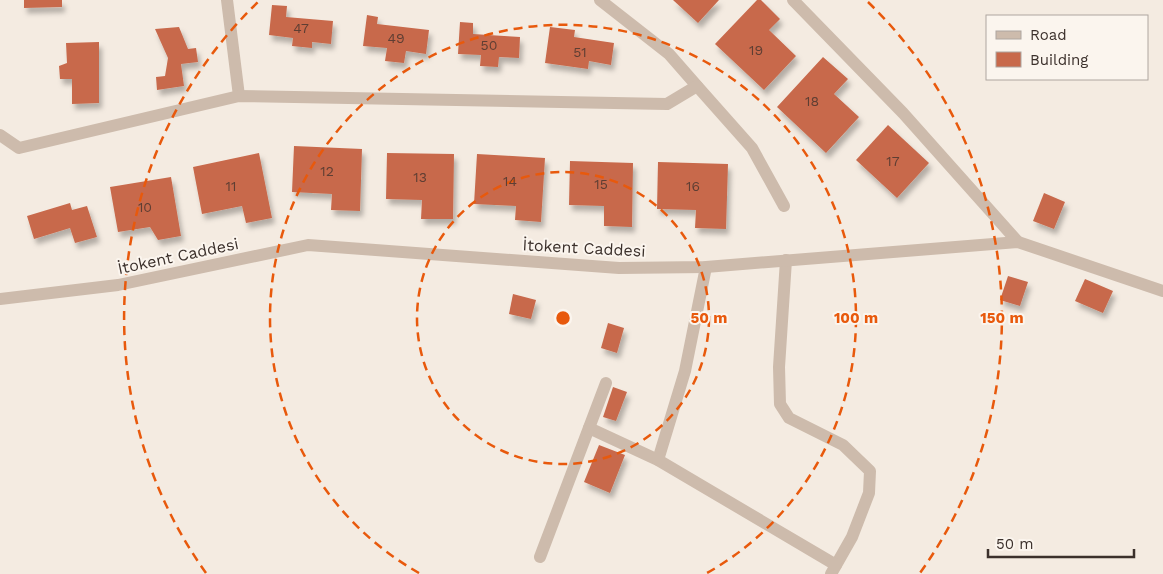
<svg xmlns="http://www.w3.org/2000/svg" width="1163" height="574" font-family="'Work Sans',sans-serif">
	<defs>
		<filter id="shadow"><feDropShadow dx="3" dy="5.5" stdDeviation="2.5" flood-color="#0004"/></filter>
	</defs>
	<rect width="100%" height="100%" fill="#f4ebe1"/>
	<g fill="#c8694b" filter="url(#shadow)">
		<polygon points="24,0 62,0 62,7 24,8"/>
		<polygon points="673,0 719,0 698,23"/>
		<polygon points="757,0 761,0 780,19 769,30 796,56 764,90 715,44"/>
		<polygon points="272,5 287,6 286,17 333,21 331,44 312,42 312,48 292,46 293,38 269,35"/>
		<polygon points="367,15 378,17 377,24 429,30 426,54 406,51 404,63 385,61 387,48 363,46"/>
		<polygon points="460,22 473,23 473,34 520,37 519,58 499,57 498,67 480,66 481,55 458,54"/>
		<polygon points="179,27 188,49 196,48 198,62 181,64 184,86 157,90 156,77 165,76 168,58 155,29"/>
		<polygon points="550,27 575,30 574,37 614,43 611,65 589,61 588,69 545,63"/>
		<polygon points="99,42 99,103 72,104 72,79 60,79 59,66 67,63 66,43"/>
		<polygon points="823,57 848,79 834,94 859,117 826,153 777,107"/>
		<polygon points="888,125 929,163 897,198 856,160"/>
		<polygon points="294,146 362,149 360,211 331,210 332,194 292,192"/>
		<polygon points="259,153 272,218 246,223 242,206 202,214 193,167"/>
		<polygon points="387,153 454,154 453,219 421,219 422,200 386,199"/>
		<polygon points="477,154 545,158 541,222 515,220 516,206 474,204"/>
		<polygon points="570,161 633,163 632,227 604,226 604,206 569,205"/>
		<polygon points="658,162 728,164 726,229 695,228 696,210 657,209"/>
		<polygon points="171,177 181,236 158,240 150,227 118,232 110,187"/>
		<polygon points="1044,193 1065,202 1054,229 1033,221"/>
		<polygon points="70,203 72,210 87,206 97,237 75,243 70,228 34,239 27,216"/>
		<polygon points="1008,276 1028,282 1020,306 1000,300"/>
		<polygon points="1085,279 1113,291 1103,313 1075,301"/>
		<polygon points="513,294 536,300 531,319 509,314"/>
		<polygon points="608,323 624,328 617,353 601,348"/>
		<polygon points="613,387 627,392 616,421 603,417"/>
		<polygon points="599,445 625,455 610,493 584,482"/>
	</g>
	<g fill="none" stroke-linecap="round" stroke-linejoin="round">
		<g stroke="#cdbbac" stroke-width="12">
			<polyline points="227,0 239,96"/>
			<polyline points="600,0 669,54 697,86 752,148 784,206"/>
			<polyline points="793,0 903,113 1018,242"/>
			<polyline points="0,135 19,148 239,96 667,104 697,86"/>
			<polyline points="786,260 779,367 780,404 789,418 843,445 870,471 869,493 852,537 831,574"/>
			<polyline points="0,299 118,285 308,245 619,268 706,267 1018,242 1163,291"/>
			<polyline points="589,428 658,460 836,565"/>
			<polyline points="658,460 685,371 706,267"/>
			<polyline points="540,557 606,383"/>
		</g>
	</g>
	<g fill="none" stroke="#e8590c" stroke-width="2.5" stroke-dasharray="9 6">
		<circle cx="563" cy="318" r="146"/>
		<path d="M419 573A293 293 0 1 1 707 573"/>
		<path d="M206 573A439 439 0 0 1 258 2M868 2A439 439 0 0 1 920 573"/>
	</g>
	<g text-anchor="middle" dominant-baseline="central" stroke-width="4" stroke-linejoin="round" paint-order="stroke">
		<g font-size="14" fill="#5e3e33">
			<text x="301" y="28">47</text>
			<text x="396" y="38">49</text>
			<text x="489" y="45">50</text>
			<text x="756" y="50">19</text>
			<text x="580" y="52">51</text>
			<text x="812" y="101">18</text>
			<text x="893" y="161">17</text>
			<text x="327" y="171">12</text>
			<text x="420" y="177">13</text>
			<text x="510" y="181">14</text>
			<text x="601" y="184">15</text>
			<text x="231" y="186">11</text>
			<text x="693" y="186">16</text>
			<text x="145" y="207">10</text>
		</g>
		<g font-size="16" fill="#3b302b" stroke="#fbf5ee">
			<text transform="translate(584 248) rotate(3)">İtokent Caddesi</text>
			<text transform="translate(178 256) rotate(-12)">İtokent Caddesi</text>
		</g>
	</g>
	<circle cx="563" cy="318" r="8" fill="#e8590c" stroke="#fbf5ee" stroke-width="2.5"/>
	<g font-size="15" text-anchor="middle" font-weight="bold" fill="#e8590c" stroke="#fbf5ee" stroke-width="4" stroke-linejoin="round" paint-order="stroke">
		<text x="709" y="323">50 m</text>
		<text x="856" y="323">100 m</text>
		<text x="1002" y="323">150 m</text>
	</g>
	<rect x="986" y="15" width="162" height="65" fill="#fbf5ee" stroke="#aea6a0"/>
	<rect x="996" y="31" width="25" height="8" fill="#cdbbac" stroke="#aea6a0"/>
	<text x="1030" y="40" font-size="15" fill="#3b302b">Road</text>
	<rect x="996" y="52" width="25" height="15" fill="#c8694b" stroke="#aea6a0"/>
	<text x="1030" y="65" font-size="15" fill="#3b302b">Building</text>
	<path d="M988 549v8h146v-8" fill="none" stroke="#3b302b" stroke-width="2.5"/>
	<text x="996" y="549" font-size="15" fill="#3b302b" stroke="#fbf5ee" stroke-width="4" paint-order="stroke">50 m</text>
</svg>
